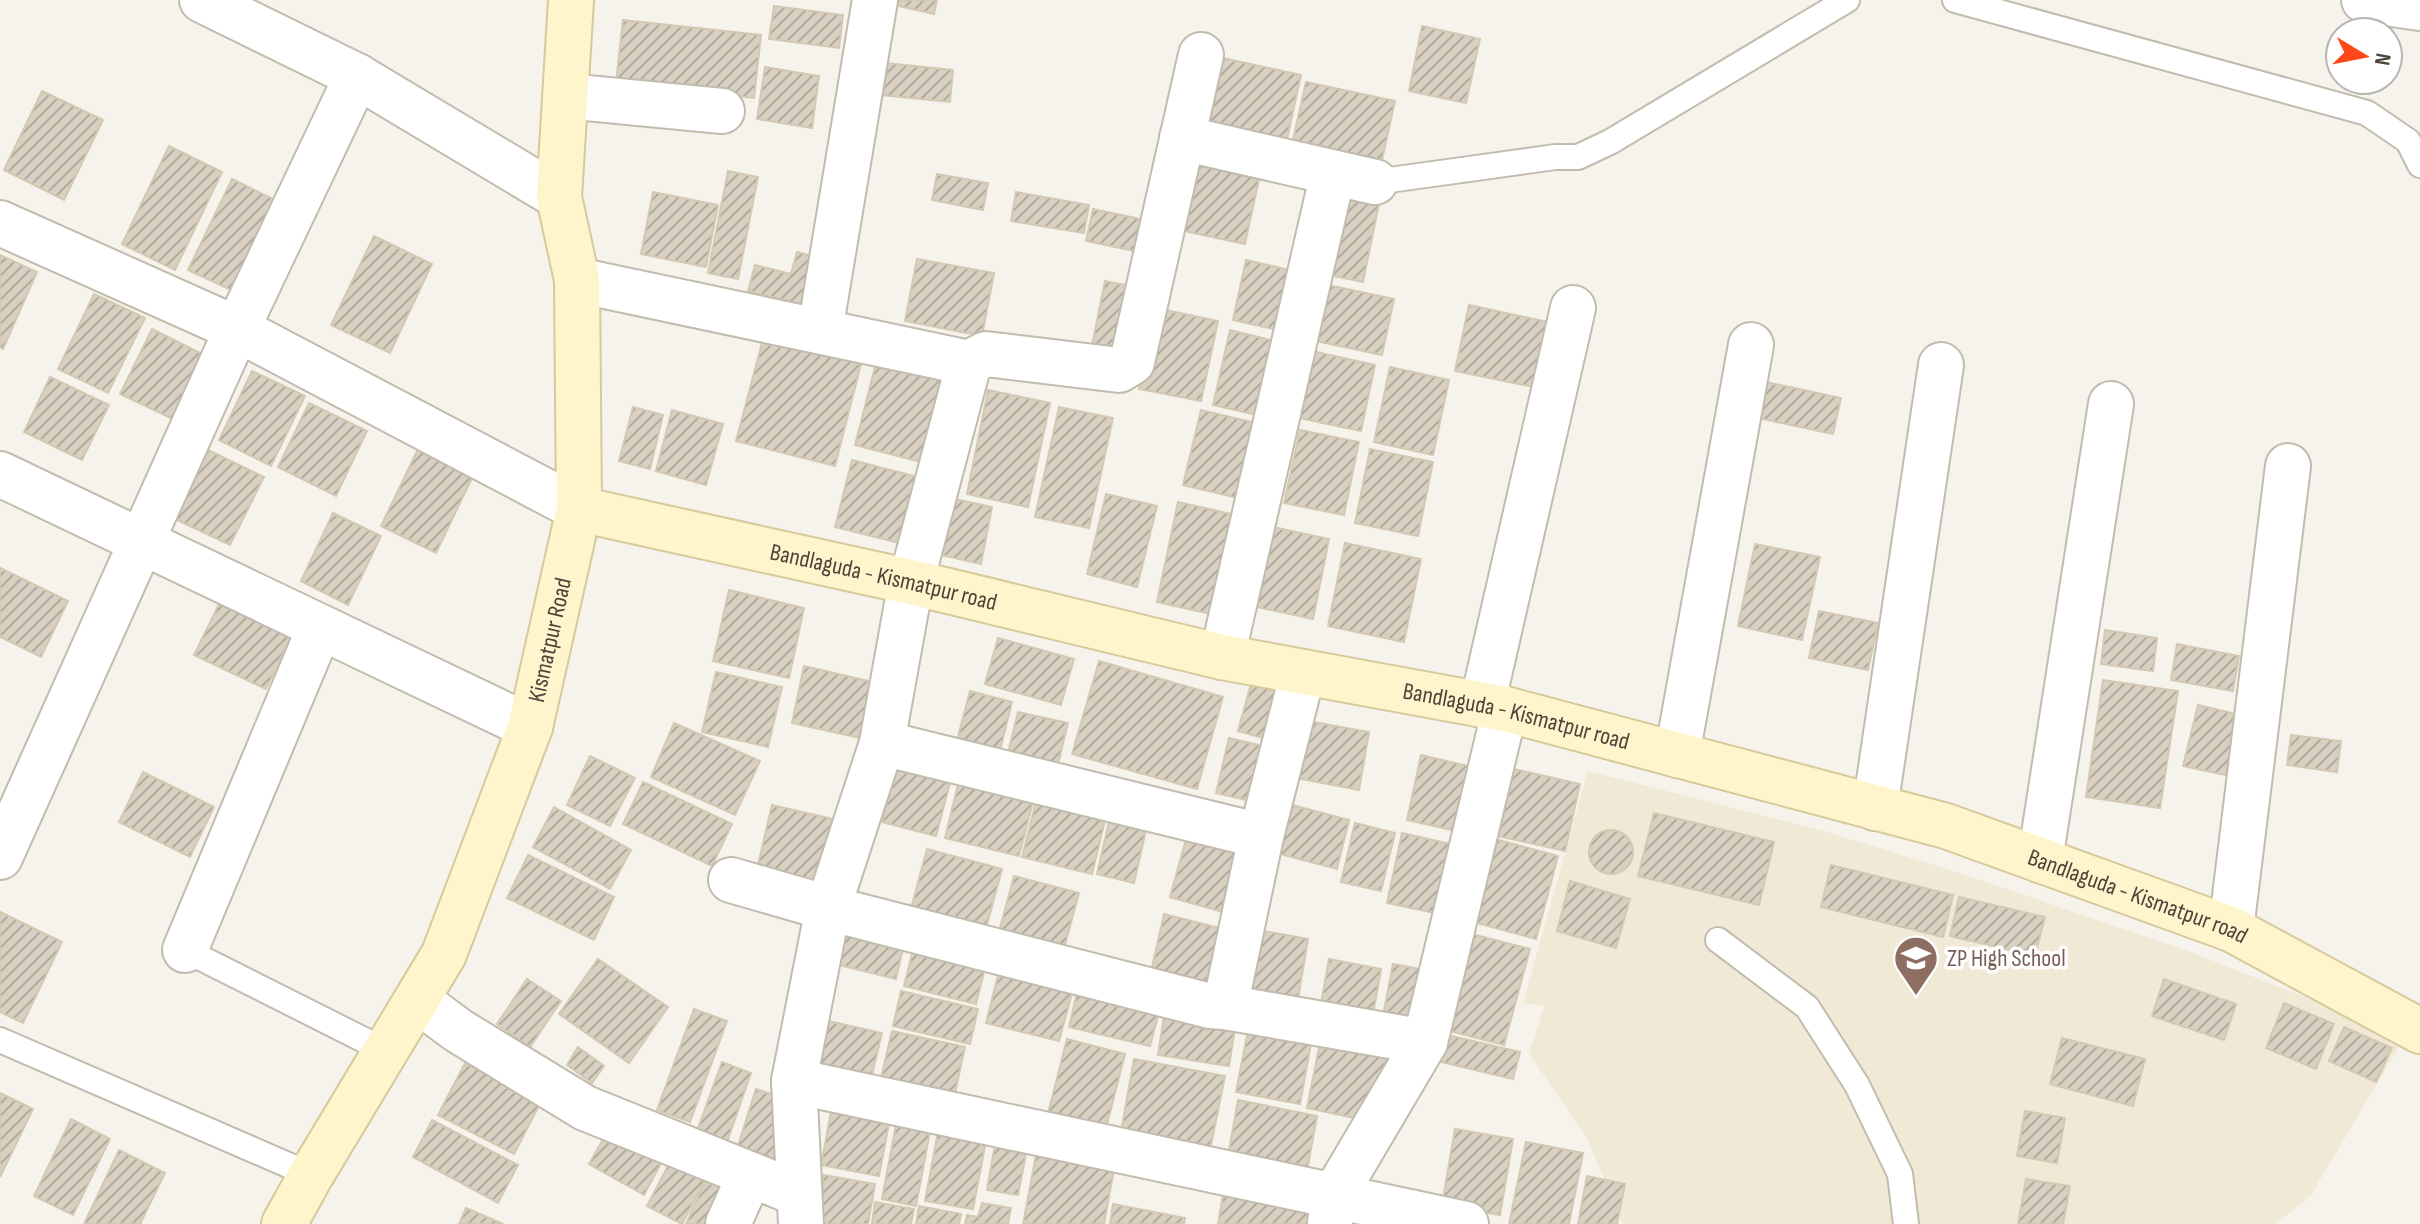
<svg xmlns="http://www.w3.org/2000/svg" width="2420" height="1224" font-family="'Sofia Sans Condensed',sans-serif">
	<defs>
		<pattern id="building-hatch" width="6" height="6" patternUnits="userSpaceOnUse" patternTransform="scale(2)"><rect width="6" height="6" fill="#d8d0c1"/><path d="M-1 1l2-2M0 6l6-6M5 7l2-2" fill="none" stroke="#b1ab9e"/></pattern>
	</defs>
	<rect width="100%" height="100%" fill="#f6f3ec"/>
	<polygon fill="#efe9d6" points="1588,771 1827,832 1957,872 2191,952 2405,1037 2311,1195 2276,1224 1623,1224 1586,1136 1529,1054 1544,1006 1523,1003"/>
	<g fill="url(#building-hatch)" stroke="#d3c9b3" stroke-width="2">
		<polygon points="891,0 937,0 934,14 890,4"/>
		<polygon points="774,6 843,15 839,48 769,39"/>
		<polygon points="623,20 761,35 754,98 616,83"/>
		<polygon points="1422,26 1480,39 1466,103 1409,91"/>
		<polygon points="1223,58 1301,75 1285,148 1208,131"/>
		<polygon points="885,63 953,70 950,102 882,95"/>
		<polygon points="765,67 819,76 812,128 757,119"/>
		<polygon points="1306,82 1395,101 1380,169 1291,149"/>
		<polygon points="42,91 103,120 64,200 4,170"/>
		<polygon points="169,146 222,172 175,270 122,244"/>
		<polygon points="1200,157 1261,170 1245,244 1184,231"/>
		<polygon points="728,171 758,177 738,279 708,273"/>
		<polygon points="937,174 988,183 983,210 932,200"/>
		<polygon points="232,179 277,201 233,291 188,270"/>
		<polygon points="653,192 718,205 706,267 641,254"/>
		<polygon points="1016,192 1089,205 1084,233 1011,221"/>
		<polygon points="1341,196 1379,204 1363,282 1324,274"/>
		<polygon points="1093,209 1155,222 1149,254 1086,241"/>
		<polygon points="374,236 432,264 390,353 331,325"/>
		<polygon points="797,252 820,258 808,306 748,291 755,265 791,274"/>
		<polygon points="0,255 37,272 3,349 0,347"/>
		<polygon points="917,259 994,273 982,336 905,321"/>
		<polygon points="1246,260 1303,273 1291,333 1233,320"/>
		<polygon points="1105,281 1141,288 1127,357 1091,350"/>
		<polygon points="1323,284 1394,299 1382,355 1311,340"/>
		<polygon points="94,294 145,318 108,393 58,369"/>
		<polygon points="1469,305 1562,325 1548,390 1455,371"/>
		<polygon points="1156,308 1218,321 1201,401 1139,389"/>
		<polygon points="152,329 206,356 175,420 120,394"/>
		<polygon points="1230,330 1291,345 1274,419 1213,405"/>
		<polygon points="763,339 861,364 835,466 736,441"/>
		<polygon points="1303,349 1375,365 1361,431 1289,416"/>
		<polygon points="876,363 957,383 936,466 855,445"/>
		<polygon points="1390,367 1449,380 1433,455 1374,442"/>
		<polygon points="252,371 305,396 271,466 219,440"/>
		<polygon points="50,377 109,405 82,460 24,432"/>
		<polygon points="1766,382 1841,398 1833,434 1758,418"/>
		<polygon points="988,390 1050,403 1028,507 967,494"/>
		<polygon points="309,403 367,431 336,496 278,467"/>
		<polygon points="633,407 663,415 650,469 619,461"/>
		<polygon points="1059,407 1113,418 1089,528 1035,517"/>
		<polygon points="672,410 723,424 706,485 656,471"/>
		<polygon points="1201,410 1264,425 1246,500 1183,485"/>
		<polygon points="1300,430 1359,442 1344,515 1284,503"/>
		<polygon points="418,449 473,476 436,553 381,526"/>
		<polygon points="1370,449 1433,462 1418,536 1355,523"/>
		<polygon points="208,450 264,477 230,545 175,519"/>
		<polygon points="852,460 929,480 911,546 835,527"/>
		<polygon points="1106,494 1157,506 1137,587 1087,574"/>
		<polygon points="945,497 992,507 981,564 933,553"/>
		<polygon points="1178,502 1245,517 1224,617 1157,602"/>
		<polygon points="333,513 381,536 348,605 301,581"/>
		<polygon points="1269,526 1329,539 1313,619 1252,606"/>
		<polygon points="1345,543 1421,559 1404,642 1328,626"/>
		<polygon points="1755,544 1820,557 1802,640 1738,626"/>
		<polygon points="0,568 68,601 41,657 0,637"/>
		<polygon points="729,590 804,608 789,678 713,661"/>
		<polygon points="221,600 292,635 266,689 194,655"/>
		<polygon points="1819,611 1878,623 1868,670 1809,658"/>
		<polygon points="2105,630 2157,638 2153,671 2101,664"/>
		<polygon points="998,638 1074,659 1061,705 985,684"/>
		<polygon points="2177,644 2239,656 2233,691 2171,680"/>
		<polygon points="1099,661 1223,697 1197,789 1072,754"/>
		<polygon points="804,666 881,684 869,740 792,723"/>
		<polygon points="716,672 782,687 768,747 702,732"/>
		<polygon points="1252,680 1294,691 1281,743 1238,731"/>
		<polygon points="2103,680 2178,691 2160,808 2086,797"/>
		<polygon points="970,691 1012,702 996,767 953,756"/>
		<polygon points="2198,705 2240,715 2226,775 2183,766"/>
		<polygon points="1018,712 1068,723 1057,768 1007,757"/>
		<polygon points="1297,719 1369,732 1359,790 1286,776"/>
		<polygon points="674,723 760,761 735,815 651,777"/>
		<polygon points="2291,735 2341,741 2337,772 2287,765"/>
		<polygon points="1229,738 1280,750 1268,805 1216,793"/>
		<polygon points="900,753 954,768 936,836 882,822"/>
		<polygon points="1421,755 1480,769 1466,833 1407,820"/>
		<polygon points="590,756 635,778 610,826 567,805"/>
		<polygon points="1514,769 1580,784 1565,851 1498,836"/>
		<polygon points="143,772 214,807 190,857 119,822"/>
		<polygon points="961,772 1036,790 1019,856 945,838"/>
		<polygon points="643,782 732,824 712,866 623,824"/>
		<polygon points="1039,790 1108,808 1092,874 1022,857"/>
		<polygon points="1277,801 1349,820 1337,869 1265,850"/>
		<polygon points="772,805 837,820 823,884 757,869"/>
		<polygon points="554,807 631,850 610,889 533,847"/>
		<polygon points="1111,813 1148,821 1134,883 1097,874"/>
		<polygon points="1654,813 1774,842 1759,905 1638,876"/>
		<polygon points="1355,823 1395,833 1381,891 1341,882"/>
		<circle cx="1611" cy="852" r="22"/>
		<polygon points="1188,832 1255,851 1237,916 1170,897"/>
		<polygon points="1402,833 1464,847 1449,916 1387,903"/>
		<polygon points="1495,839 1558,856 1536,939 1473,922"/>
		<polygon points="927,849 1002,869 984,936 909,916"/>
		<polygon points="528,855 614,897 594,940 507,898"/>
		<polygon points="1831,865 1953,895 1943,937 1821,907"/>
		<polygon points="1014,876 1079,893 1062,956 997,939"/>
		<polygon points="1570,881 1630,899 1616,948 1557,931"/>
		<polygon points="1959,897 2045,917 2035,956 1950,936"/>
		<polygon points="0,912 62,942 23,1023 0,1012"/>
		<polygon points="1164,914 1231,931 1213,1002 1148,985"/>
		<polygon points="843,929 904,944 896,979 835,964"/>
		<polygon points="1253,929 1308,939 1297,1005 1241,996"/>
		<polygon points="1472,934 1530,949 1504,1045 1446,1030"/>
		<polygon points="914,946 986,964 976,1004 904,986"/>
		<polygon points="598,959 668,1007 629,1063 559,1014"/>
		<polygon points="1329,959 1381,969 1371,1026 1319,1015"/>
		<polygon points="1393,964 1431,971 1419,1034 1381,1026"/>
		<polygon points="999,971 1073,990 1059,1041 986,1023"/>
		<polygon points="527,979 561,1001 530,1047 497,1024"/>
		<polygon points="2164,979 2236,1004 2224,1040 2152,1016"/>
		<polygon points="901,991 978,1009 970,1044 893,1026"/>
		<polygon points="1077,992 1159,1012 1150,1046 1069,1027"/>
		<polygon points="2284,1003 2334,1024 2316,1069 2266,1048"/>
		<polygon points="694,1009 727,1021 690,1122 657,1110"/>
		<polygon points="1165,1010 1236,1022 1229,1066 1158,1055"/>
		<polygon points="1251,1015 1314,1027 1300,1104 1236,1092"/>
		<polygon points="815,1018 882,1033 869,1088 803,1072"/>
		<polygon points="2344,1027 2392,1048 2376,1082 2329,1061"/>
		<polygon points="1323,1028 1390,1040 1374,1122 1307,1108"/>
		<polygon points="892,1031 965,1047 952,1107 878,1091"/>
		<polygon points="1439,1033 1520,1052 1513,1079 1433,1060"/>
		<polygon points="2062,1038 2145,1059 2133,1106 2050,1084"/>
		<polygon points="1067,1039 1125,1054 1104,1136 1046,1121"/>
		<polygon points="578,1047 604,1066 592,1083 567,1065"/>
		<polygon points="1134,1059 1225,1076 1209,1155 1120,1137"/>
		<polygon points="722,1062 751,1073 726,1145 696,1134"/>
		<polygon points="465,1063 541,1102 514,1154 438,1115"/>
		<polygon points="756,1089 793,1101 771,1170 734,1158"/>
		<polygon points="0,1093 33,1109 0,1177"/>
		<polygon points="1238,1100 1317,1116 1306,1177 1227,1162"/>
		<polygon points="832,1107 890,1118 879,1176 821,1165"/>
		<polygon points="2025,1111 2065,1118 2057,1163 2017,1156"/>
		<polygon points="71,1119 110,1139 73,1215 34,1196"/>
		<polygon points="432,1120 518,1165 498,1203 413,1157"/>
		<polygon points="611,1125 665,1156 644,1195 589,1164"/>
		<polygon points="896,1125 930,1131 916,1206 882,1199"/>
		<polygon points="1455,1129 1513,1139 1500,1215 1442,1205"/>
		<polygon points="938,1132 986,1141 973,1209 925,1201"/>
		<polygon points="997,1133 1029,1139 1018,1195 987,1190"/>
		<polygon points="1526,1142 1583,1153 1569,1224 1509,1224"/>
		<polygon points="119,1150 165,1173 140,1224 84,1224"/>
		<polygon points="1037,1150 1115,1164 1104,1224 1023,1224"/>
		<polygon points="674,1154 709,1172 682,1224 647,1206"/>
		<polygon points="824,1175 875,1184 868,1224 815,1224"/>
		<polygon points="1587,1176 1625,1184 1617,1224 1578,1224"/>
		<polygon points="2026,1179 2070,1186 2063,1224 2018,1224"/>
		<polygon points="705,1181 739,1196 726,1224 686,1224"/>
		<polygon points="1224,1189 1317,1206 1313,1224 1218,1224"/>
		<polygon points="875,1202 914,1209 911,1224 872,1224"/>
		<polygon points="982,1203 1011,1208 1008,1224 965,1224 967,1215 978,1217"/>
		<polygon points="1113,1204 1185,1218 1184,1224 1110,1224"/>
		<polygon points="919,1206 961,1214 959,1224 916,1224"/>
		<polygon points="466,1208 503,1224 459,1224"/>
	</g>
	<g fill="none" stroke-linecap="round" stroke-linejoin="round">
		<g stroke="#c2bcae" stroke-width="28">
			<g id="lane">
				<polyline points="1955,0 2367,113 2408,141 2420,165"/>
				<polyline points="1375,182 1555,157 1578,157 1610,142 1847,0"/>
				<polyline points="1718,940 1807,1007 1857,1085 1900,1174 1906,1224"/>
				<polyline points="185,950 386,1051"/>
				<polyline points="0,1040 311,1175"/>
			</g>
		</g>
		<g stroke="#c2bcae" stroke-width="48">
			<g id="street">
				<polyline points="202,0 357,76 559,197"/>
				<polyline points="2364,0 2420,8"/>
				<polyline points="566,96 722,111"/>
				<polyline points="1182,138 1375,182"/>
				<polyline points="0,223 237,329 579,509"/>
				<polyline points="577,280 969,363 911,582 882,743 828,908 794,1081 801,1224"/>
				<polyline points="820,331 875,0"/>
				<polyline points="969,363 986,354 1119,370 1132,362 1201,55"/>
				<polyline points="0,474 530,727"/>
				<polyline points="1222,657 1333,173"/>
				<polyline points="1482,705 1573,308"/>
				<polyline points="882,743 1261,836"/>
				<polyline points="1677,755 1751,345"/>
				<polyline points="1875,808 1941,365"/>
				<polyline points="0,857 237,329 357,76"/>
				<polyline points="2040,860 2111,404"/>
				<polyline points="731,880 828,908 1210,1006 1225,1007 1261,836 1303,672"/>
				<polyline points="2231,929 2288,466"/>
				<polyline points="185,950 320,627"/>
				<polyline points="417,1000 459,1031 585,1108 799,1194"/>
				<polyline points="1225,1007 1425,1042"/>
				<polyline points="794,1081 1466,1224"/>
				<polyline points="1330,1222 1334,1196 1425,1042 1505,709"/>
				<polyline points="728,1224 750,1175"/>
			</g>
		</g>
		<g stroke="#d7c99b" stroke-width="48">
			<g id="secondary">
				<path id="s1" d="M579 509 911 582 1222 657 1505 709 1946 826 2231 929 2420 1031"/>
				<path id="s2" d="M284 1224 311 1175 444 954 530 727 579 509 577 280 559 197 571 0"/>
			</g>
		</g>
		<use href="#lane" stroke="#fff" stroke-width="24"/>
		<use href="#street" stroke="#fff" stroke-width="44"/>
		<use href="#secondary" stroke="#fff5cd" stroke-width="44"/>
	</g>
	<defs>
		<g id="school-pin" transform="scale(2.3)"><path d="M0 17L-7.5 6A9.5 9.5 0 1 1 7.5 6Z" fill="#8d6e63" stroke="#fff"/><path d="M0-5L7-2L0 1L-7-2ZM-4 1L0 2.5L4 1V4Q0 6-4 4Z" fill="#fff"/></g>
	</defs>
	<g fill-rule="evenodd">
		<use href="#school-pin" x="1916" y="958"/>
	</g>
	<g text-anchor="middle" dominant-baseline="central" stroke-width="7" stroke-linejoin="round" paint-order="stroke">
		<g font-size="24" fill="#4b4539" stroke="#fff">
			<text stroke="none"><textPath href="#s1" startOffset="312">Bandlaguda - Kismatpur road</textPath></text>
			<text stroke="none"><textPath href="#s2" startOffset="646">Kismatpur Road</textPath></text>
			<text stroke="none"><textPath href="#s1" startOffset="960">Bandlaguda - Kismatpur road</textPath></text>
			<text stroke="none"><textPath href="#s1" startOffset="1608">Bandlaguda - Kismatpur road</textPath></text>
		</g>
		<g font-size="24" fill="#785e54" stroke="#fff" text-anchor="start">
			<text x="1947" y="958">ZP High School</text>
		</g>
	</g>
	<g transform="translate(2364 56) rotate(100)"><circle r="38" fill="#ffffff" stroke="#b7b5b0" stroke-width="2"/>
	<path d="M0-6L14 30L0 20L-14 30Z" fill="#ff481a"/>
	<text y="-12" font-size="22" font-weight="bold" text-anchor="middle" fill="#4b4539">N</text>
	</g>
</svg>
